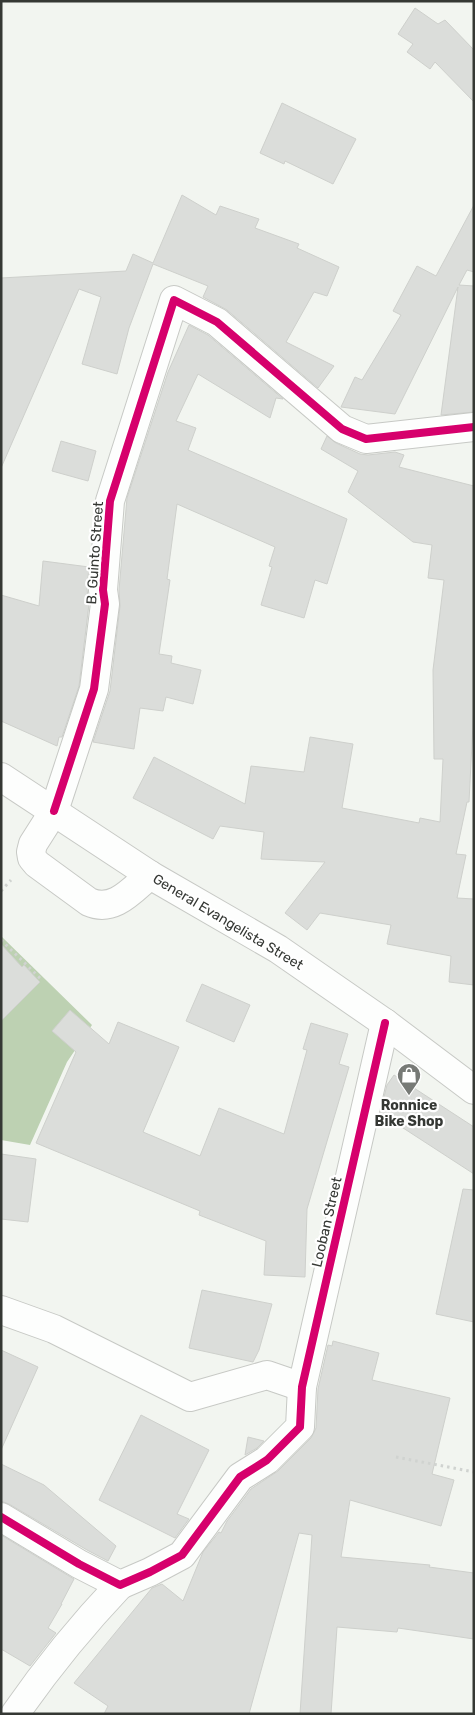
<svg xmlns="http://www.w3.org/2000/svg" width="475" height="1715" font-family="Rubik,sans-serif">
	<rect width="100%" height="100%" fill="#f2f5f0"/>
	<polygon fill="#bdd1b2" points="1,936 92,1025 67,1062 30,1145 1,1140"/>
	<g fill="#dbddda" stroke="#ced0cc">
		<polygon points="415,8 438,24 445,20 474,50 474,102 435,62 430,69 407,52 413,44 398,34"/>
		<polygon points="282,103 356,139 333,184 285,161 284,164 260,153"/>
		<polygon points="182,195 216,215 220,206 259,219 255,228 299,244 297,248 339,267 327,296 314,292 286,342 334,366 318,388 227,310 203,297 208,286 153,264 129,328 117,374 82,364 101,297 79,289 1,468 1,278 126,271 133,254 153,263"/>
		<polygon points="474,205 474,272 467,270 459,285 474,286 474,412 441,415 458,287 395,414 341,407 355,377 362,380 401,315 393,311 417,266 436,276"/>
		<polygon points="189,325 208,335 283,399 276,398 270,418 198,374 176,421 196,428 188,450 347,519 327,584 315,580 304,618 261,605 272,567 269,566 275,547 177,504 167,579 170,580 159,654 172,656 171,663 201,670 193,704 166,697 163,711 140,708 134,749 93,742 110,691 120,606 119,590 127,498 168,372"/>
		<polygon points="327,436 336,443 360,454 368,455 395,452 404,455 399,467 474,486 474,704 469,802 467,802 456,854 466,855 457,898 474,899 474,985 449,982 451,956 387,944 391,925 320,913 307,930 285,913 325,862 261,859 264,832 220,826 213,839 133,798 154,757 245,804 251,766 304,772 310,737 353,744 342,808 419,823 420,818 440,822 443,759 434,759 433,670 444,580 428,578 432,545 413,542 348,492 358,471 321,449"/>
		<polygon points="61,441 96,451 88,481 52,471"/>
		<polygon points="43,561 89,567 87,589 89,604 79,686 62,737 59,737 57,746 1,721 1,595 39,606"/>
		<polygon points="1,944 22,967 24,965 40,982 1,1021"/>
		<polygon points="202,984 250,1005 234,1042 186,1021"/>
		<polygon points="70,1010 109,1044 118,1022 179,1047 143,1132 200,1156 219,1108 284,1134 307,1050 303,1049 311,1023 348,1034 339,1064 349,1067 307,1209 305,1277 264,1275 266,1241 199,1215 200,1211 36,1143 76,1052 52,1031"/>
		<polygon points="394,1075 474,1127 474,1174 380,1113 387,1085"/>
		<polygon points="1,1154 36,1159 28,1222 1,1219"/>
		<polygon points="463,1189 474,1190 474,1322 436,1314"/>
		<polygon points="202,1290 272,1304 259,1350 253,1362 189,1348"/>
		<polygon points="333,1341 379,1353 372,1380 450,1398 432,1474 454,1480 441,1526 350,1500 341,1557 430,1565 429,1567 474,1573 474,1639 398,1628 397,1632 337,1627 331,1714 300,1714 312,1535 299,1533 249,1714 104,1714 108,1706 74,1683 152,1588 162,1584 183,1601 203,1552 219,1532 221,1533 227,1521 251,1489 278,1471 311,1438 316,1428 318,1389 328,1345 332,1346"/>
		<polygon points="1,1350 38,1367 1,1450"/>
		<polygon points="141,1415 209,1450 177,1514 189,1519 175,1538 99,1500"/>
		<polygon points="248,1437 264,1441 257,1448 245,1455"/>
		<polygon points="1,1464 44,1485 116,1546 108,1561 87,1550 9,1504 1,1501"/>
		<polygon points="1,1535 74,1579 61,1604 62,1604 48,1628 56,1633 30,1666 1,1649"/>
	</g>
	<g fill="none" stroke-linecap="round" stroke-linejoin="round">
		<g stroke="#c7c9c5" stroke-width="30">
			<g id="minor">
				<path d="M150 875C132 890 114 913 89 902L37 864 32 858 31 852 33 844 54 811 94 689 105 604 103 590 110 501 174 300 217 322 342 429 366 439 474 427"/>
				<polyline points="1,1310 54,1329 190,1397 267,1375 302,1387"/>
				<polyline points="1,1517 79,1564 120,1585 150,1572 182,1555 240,1477 267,1460 300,1427 302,1387 385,1023"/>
				<path d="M15 1714C47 1668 82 1625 120 1585"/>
			</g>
		</g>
		<g stroke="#c7c9c5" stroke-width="30">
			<polyline id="major" points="1,777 150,875 278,949 385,1023 474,1090"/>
		</g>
		<g stroke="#d0d3d0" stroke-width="3" stroke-dasharray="2.5 4" stroke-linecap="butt">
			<polyline points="1,891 11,880"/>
			<polyline points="1,940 42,980"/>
			<polyline points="396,1457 474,1472"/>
		</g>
		<use href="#minor" stroke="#fdfefd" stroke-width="28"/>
		<use href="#major" stroke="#fdfefd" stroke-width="28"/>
		<g stroke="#fff" stroke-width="11">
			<g id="cycleway">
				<polyline points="54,811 94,689 105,604 103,590 110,501 174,300 217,322 342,429 366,439 474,427"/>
				<polyline points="1,1517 79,1564 120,1585 150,1572 182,1555 240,1477 267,1460 300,1427 302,1387 385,1023"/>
			</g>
		</g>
		<use href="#cycleway" stroke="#d6006c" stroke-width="8"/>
	</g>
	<defs>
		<g id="shop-pin" transform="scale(1.25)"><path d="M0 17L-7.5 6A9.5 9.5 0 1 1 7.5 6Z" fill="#777a76" stroke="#fff"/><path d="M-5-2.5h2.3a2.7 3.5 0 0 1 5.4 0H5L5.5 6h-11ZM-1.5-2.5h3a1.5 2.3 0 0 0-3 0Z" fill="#fff"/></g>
	</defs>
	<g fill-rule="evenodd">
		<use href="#shop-pin" x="409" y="1075"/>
	</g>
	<g text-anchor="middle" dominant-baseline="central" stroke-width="4.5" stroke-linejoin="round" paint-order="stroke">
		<g font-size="14" fill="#353834" stroke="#fff">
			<text transform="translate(95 553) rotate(-86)">B. Guinto Street</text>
			<text transform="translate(228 922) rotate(31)">General Evangelista Street</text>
			<text transform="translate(327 1222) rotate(-77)">Looban Street</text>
		</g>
		<g font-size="14" font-weight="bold" fill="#353834" stroke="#fff">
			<text x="409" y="1105">Ronnice<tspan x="409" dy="16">Bike Shop</tspan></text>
		</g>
	</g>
	<rect width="475" height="1715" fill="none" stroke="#353834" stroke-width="5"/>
</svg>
